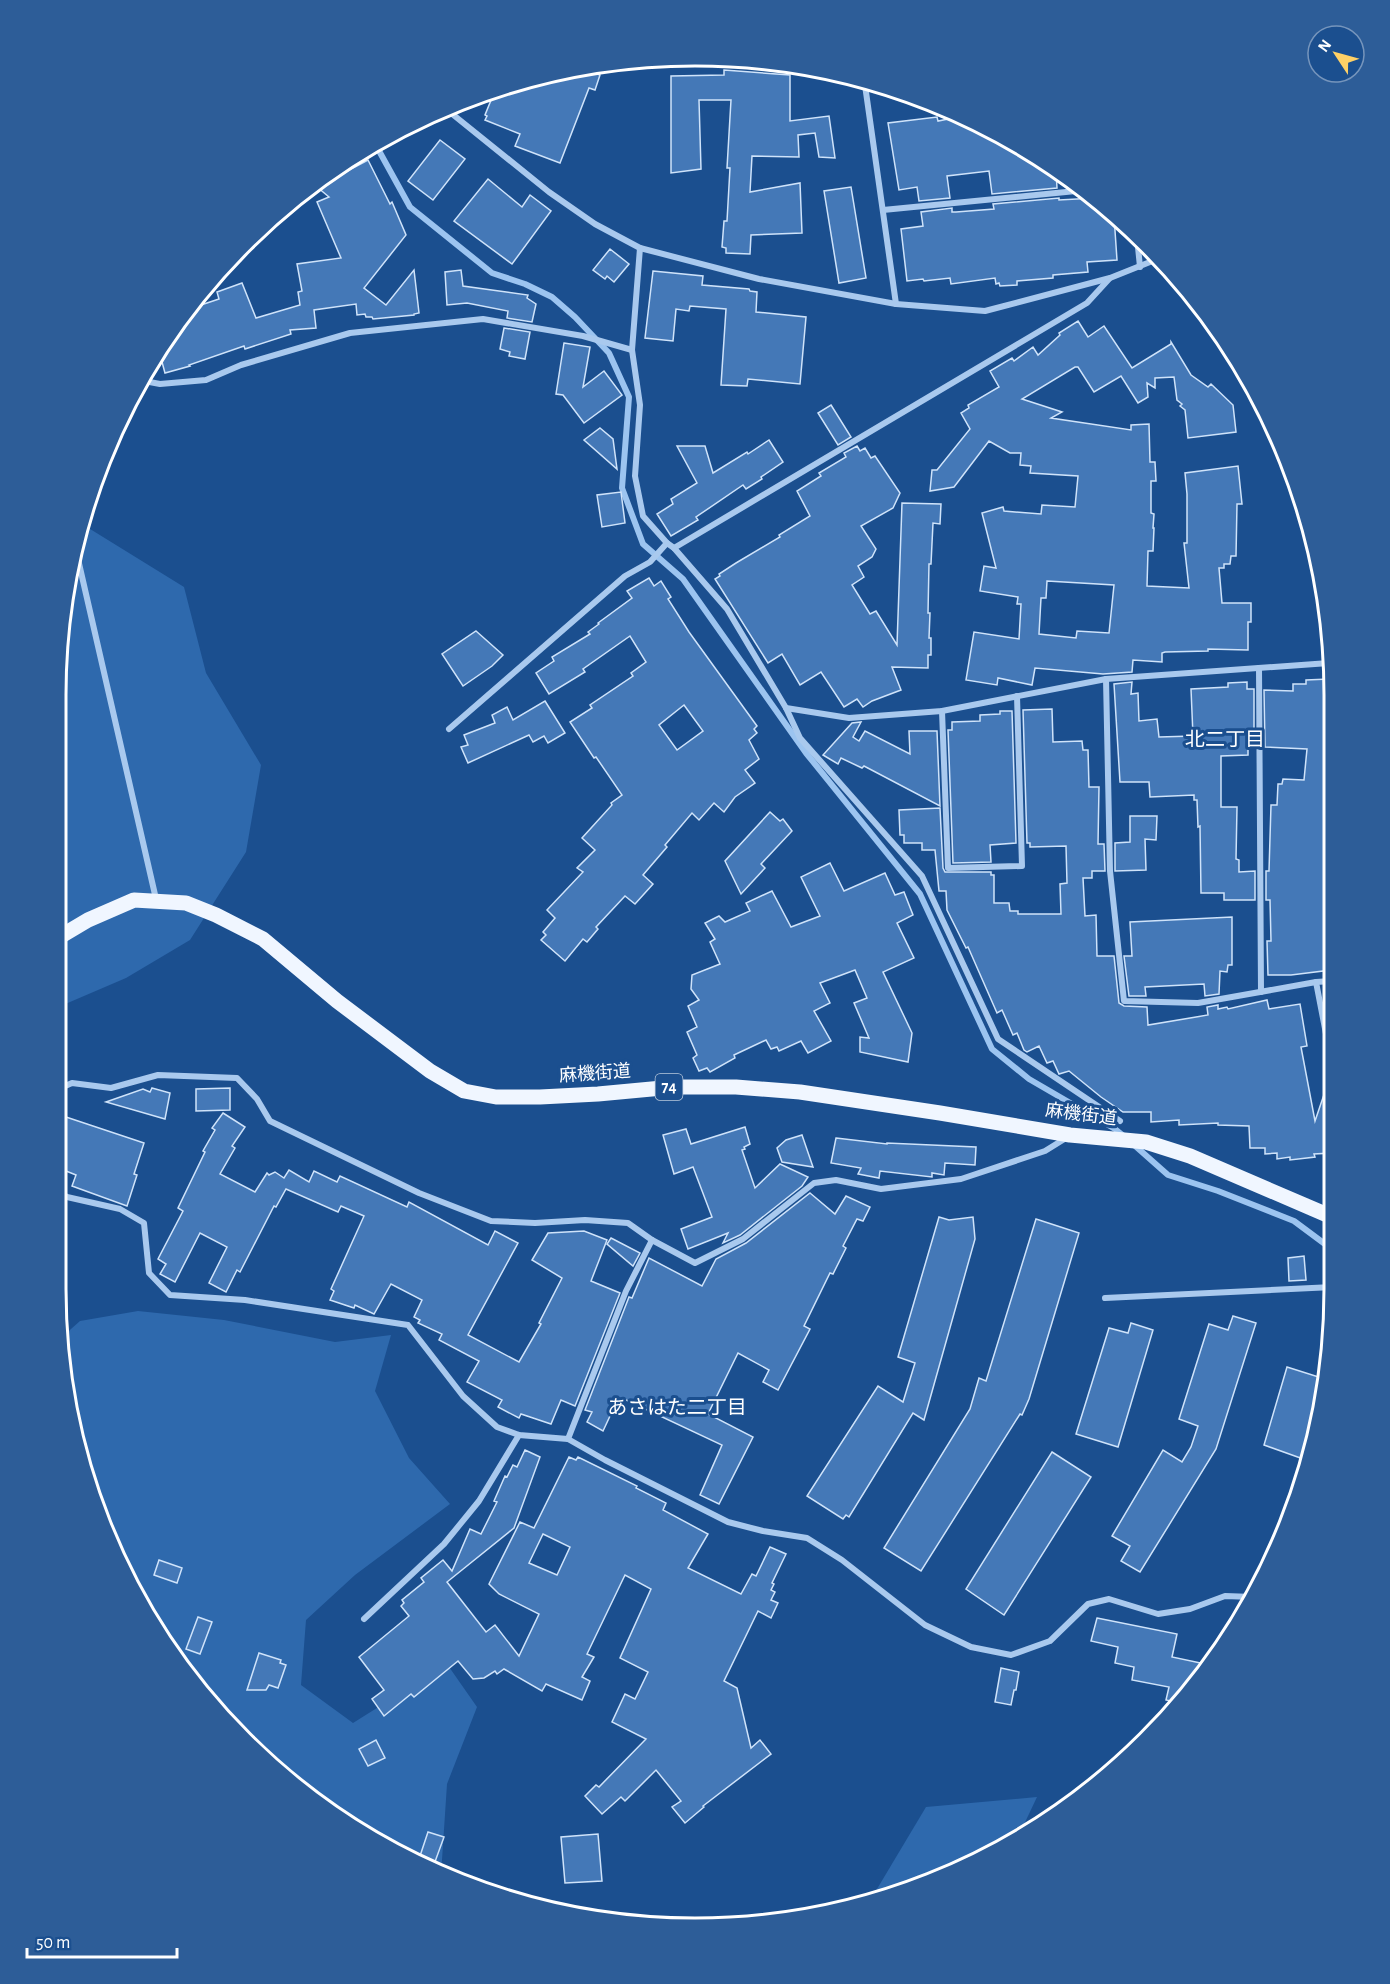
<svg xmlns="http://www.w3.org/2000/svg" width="1390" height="1984" font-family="'Alegreya Sans','Noto Sans JP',sans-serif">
	<rect width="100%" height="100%" fill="#1b4f8f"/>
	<g fill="#2e69ad">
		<polygon points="82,524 184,587 206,673 261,765 246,852 190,940 126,978 56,1008 56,695 68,570"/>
		<polygon points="138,1311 224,1320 335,1342 391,1335 375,1391 409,1458 450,1504 355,1575 306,1620 301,1685 353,1723 447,1664 477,1707 447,1784 441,1875 340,1821 274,1770 163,1644 104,1534 77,1455 62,1337 80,1321"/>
		<polygon points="1037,1797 1019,1835 978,1862 871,1899 926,1807"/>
	</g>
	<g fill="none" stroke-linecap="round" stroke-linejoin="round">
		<g stroke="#9cc4f0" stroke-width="6">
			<polyline points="372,143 378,149 410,207 492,273 525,284 552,297 575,317 609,353 629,397 622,488 643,544 683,579 806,753 920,894 992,1049 1029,1079 1115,1129 1125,1137"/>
			<polyline points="1133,1144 1168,1175 1218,1191 1294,1221 1333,1250"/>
		</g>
	</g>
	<g fill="#4478b7" stroke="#cfe3fa" stroke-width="1.5" fill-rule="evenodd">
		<polygon points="582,68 600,75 595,90 589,88 560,163 515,146 520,134 485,120 487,116 485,115 496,88"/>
		<polygon points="724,70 790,75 790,121 829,116 835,158 819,157 815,133 798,135 799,157 752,156 750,192 800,183 802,233 751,235 750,254 726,253 726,248 722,247 724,221 727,221 730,168 727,168 731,100 699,100 701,169 671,173 671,76 724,75"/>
		<polygon points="963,116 978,121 1056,170 1057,188 992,194 989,171 947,176 950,198 919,201 917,187 899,190 888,123 937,117 938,121"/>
		<polygon points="440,140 465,159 433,200 408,181"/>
		<polygon points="368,160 390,204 392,202 406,235 364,288 386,305 414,270 419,313 414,314 414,315 373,319 372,317 366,317 365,314 357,315 356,304 314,310 316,328 290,330 291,334 245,349 244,346 189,365 190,366 165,373 159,351 189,309 219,299 217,292 242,283 256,318 300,305 298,292 302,291 297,264 341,258 317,202 329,197 317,187"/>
		<polygon points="488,179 522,207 530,195 551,211 512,264 454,221"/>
		<polygon points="851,187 866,278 839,283 824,191"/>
		<polygon points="1059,198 1059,200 1095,198 1114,216 1117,260 1087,262 1088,272 1053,275 1053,278 1017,281 1017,285 1000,286 999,283 996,284 995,278 951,284 950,278 924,281 923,279 907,281 901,229 923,226 921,212 952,208 952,212 956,212 994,209 993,204"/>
		<polygon points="610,249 629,264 614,282 607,276 605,279 593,270"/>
		<polygon points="461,270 463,286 528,295 527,298 536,304 532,322 507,318 508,311 467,303 447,305 445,272"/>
		<polygon points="653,271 703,276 702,285 749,289 750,291 757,292 756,312 806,317 800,384 748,379 747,386 721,385 726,309 690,306 689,311 676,309 673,341 645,338"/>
		<path d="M1078 321 1088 337 1104 326 1132 368 1171 344V342L1191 375 1208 387 1211 384 1233 405 1236 432 1188 438 1185 410 1180 406 1182 404 1177 400 1174 377 1155 378V388L1147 383 1148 397 1138 403 1121 376 1094 392 1078 367H1075L1022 399 1062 412 1051 418 1131 430V425L1149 424 1150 462H1155L1156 481H1151V513L1154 514 1153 528H1154L1153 551H1148L1147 586 1189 588 1184 543H1187V494L1185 473 1238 466 1242 504H1237L1236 556H1231L1230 564H1224V568H1219L1222 603H1251V622H1248V650L1208 649V651L1165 652 1162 653V662L1133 660 1132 672 1103 674 1035 668 1032 685 998 678 997 685 966 680 974 632 1019 639 1021 604H1017L1018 597 980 591 984 566 996 568 982 513 1003 507 1004 511 1041 514 1042 505 1075 507 1078 476 1030 473 1031 466 1020 465 1021 453H1010L989 441 954 487 930 491 932 470H937L970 429 961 413 969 408 968 405 999 387 990 371 1012 358 1014 361 1033 347 1038 355 1060 335 1059 333ZM1047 581 1114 585 1109 633 1077 631 1076 638 1039 634 1041 598H1046Z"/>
		<polygon points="504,328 530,332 525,359 509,356 510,352 500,349"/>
		<polygon points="564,343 590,347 583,387 604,371 622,395 584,423 563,395 556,394"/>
		<polygon points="831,405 851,437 838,445 818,413"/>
		<polygon points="600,428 613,439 617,469 584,440"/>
		<polygon points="769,440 783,462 761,477 762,479 746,489 743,485 696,517 698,520 671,536 657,514 673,504 671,499 697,483 677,446 705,446 713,473 747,452 748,454"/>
		<polygon points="857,446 860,451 865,448 871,458 875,456 900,493 893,508 861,526 876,549 872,557 858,566 864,577 852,585 870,614 876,611 897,645 902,503 941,504 940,524 933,523 931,564 929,564 928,613 930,613 929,638 931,638 931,655 928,655 928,668 892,667 901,690 872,701 863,707 857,699 844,707 821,672 800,685 782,654 768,663 715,579 720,576 719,574 736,563 780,537 779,535 810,516 797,491 821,476 819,473 846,457 844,453"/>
		<polygon points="621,492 625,523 602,527 597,495"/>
		<path d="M649 578 654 586 661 581 671 597 668 599 689 632 757 726 754 729 757 733 749 740 759 759 745 770 755 783 735 797 724 812 714 803 699 820 692 813 665 845 667 847 643 875 653 884 635 904 625 896 596 927 598 929 587 942 583 939 565 961 541 940 546 935 543 932 555 918 547 910 583 872 577 868 595 850 582 838 612 805 611 803 622 795 596 757 594 758 570 722 592 708 590 705 633 676 631 673 646 662 630 636 583 669 585 672 549 694 536 673 554 661 552 657 590 634 588 632 599 624 598 623 632 598 627 591ZM684 705 703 731 677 750 659 725Z"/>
		<polygon points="476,631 503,655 492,666 463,686 442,654"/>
		<polygon points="1329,679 1331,970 1291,975 1268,975 1267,941 1271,941 1270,900 1266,900 1266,871 1269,871 1271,805 1277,805 1278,784 1282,784 1283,779 1304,780 1307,749 1265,747 1264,690 1293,691 1293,684 1306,684 1306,680"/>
		<polygon points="1132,682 1131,694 1138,693 1139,721 1157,719 1159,737 1193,736 1191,689 1228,687 1228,683 1247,682 1247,689 1254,689 1254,747 1248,747 1248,755 1221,756 1221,807 1237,807 1236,859 1239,860 1239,872 1255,871 1255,900 1224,900 1224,893 1201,893 1200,826 1198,827 1197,800 1194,800 1194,795 1150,797 1149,782 1120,782 1114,684"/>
		<polygon points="545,701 565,733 548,743 544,736 533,742 529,735 468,763 461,747 468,745 464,735 495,723 492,715 507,707 513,720"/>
		<polygon points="1052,709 1053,742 1082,741 1083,750 1088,750 1089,787 1099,787 1098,844 1104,844 1105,871 1092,871 1092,878 1083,878 1085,916 1096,915 1097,956 1114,956 1119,1003 1124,1006 1147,1007 1148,1025 1208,1015 1207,1007 1218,1005 1218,1009 1227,1007 1228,1009 1267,1000 1269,1009 1300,1004 1307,1046 1301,1047 1315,1121 1329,1080 1332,1081 1332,1153 1314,1154 1315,1157 1290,1160 1290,1157 1277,1159 1277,1153 1265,1154 1265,1148 1250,1148 1249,1126 1218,1125 1218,1123 1179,1125 1179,1120 1151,1122 1151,1112 1123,1112 1101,1097 1069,1071 1059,1074 1053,1061 1047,1063 1039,1046 1027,1052 1024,1050 1017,1033 1013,1035 1002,1010 997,1013 968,947 966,948 947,910 946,891 939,891 935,850 922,850 922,843 904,843 904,835 900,835 899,810 940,808 943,868 945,872 991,872 991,875 994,875 994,903 1009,903 1010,911 1018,911 1018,914 1061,914 1060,884 1067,883 1066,846 1030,847 1030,843 1027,843 1023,710"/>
		<polygon points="1000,711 1012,711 1016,843 990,845 991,862 953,863 948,730 952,730 952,722 980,721 980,715 1000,714"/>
		<polygon points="861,722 853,737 859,741 865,731 910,754 909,731 937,731 940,806 864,766 862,768 841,758 838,764 823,755 852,723"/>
		<polygon points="770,812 780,821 783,819 792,831 761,864 765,868 741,894 725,861"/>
		<polygon points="1130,816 1157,816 1156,840 1145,839 1146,870 1115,871 1115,843 1130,842"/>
		<polygon points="830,863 844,891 885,873 895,895 904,892 913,915 897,923 914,958 883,972 912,1033 908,1062 860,1052 860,1037 869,1038 854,1003 867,998 855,970 820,983 830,1003 814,1011 831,1041 808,1053 801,1041 779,1051 777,1047 771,1049 766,1040 734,1055 735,1058 710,1072 707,1068 699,1071 693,1058 697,1055 687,1032 697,1027 688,1006 699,1000 691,989 692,975 720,964 710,942 715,939 705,923 719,916 725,922 750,911 746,903 772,891 791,927 820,916 801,877"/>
		<polygon points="1232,917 1232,965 1228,965 1227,972 1220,971 1219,994 1205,996 1204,984 1145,987 1146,996 1129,996 1124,956 1132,956 1130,922"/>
		<polygon points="152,1088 170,1093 165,1119 106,1102 143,1089 150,1092"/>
		<polygon points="230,1088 230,1110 196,1111 196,1089"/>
		<polygon points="223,1113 245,1127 232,1146 235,1148 220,1174 255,1192 267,1173 269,1175 275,1172 284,1178 289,1170 309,1182 314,1171 337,1182 340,1176 407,1207 409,1202 488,1245 495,1231 518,1243 468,1335 519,1362 541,1324 539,1323 562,1278 532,1260 548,1233 584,1231 607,1240 591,1281 620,1293 575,1406 561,1400 551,1424 521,1414 519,1418 498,1407 502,1400 467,1382 479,1361 439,1340 442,1334 418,1323 420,1320 414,1317 422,1300 391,1284 374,1314 355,1305 354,1308 330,1300 334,1291 331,1289 364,1216 341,1206 338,1212 286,1189 276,1207 274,1206 240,1272 237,1270 226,1292 209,1283 227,1247 200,1233 175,1282 160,1274 166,1264 158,1259 183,1211 178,1208 205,1152 203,1151 215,1130 212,1128"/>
		<polygon points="60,1115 144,1143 134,1174 137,1175 127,1206 72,1186 76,1175 56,1167 56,1124"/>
		<polygon points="745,1127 750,1144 744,1147 745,1149 742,1150 755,1188 780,1164 808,1177 802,1186 740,1235 723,1243 728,1233 688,1249 681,1229 712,1217 693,1167 674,1174 663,1135 686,1129 691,1144"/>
		<polygon points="802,1135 813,1167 782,1162 777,1148 786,1140"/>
		<polygon points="836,1138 887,1144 887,1143 976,1147 975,1165 945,1163 944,1175 932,1173 932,1177 880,1171 879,1178 858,1174 861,1168 831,1163"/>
		<polygon points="810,1193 835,1214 846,1196 870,1207 863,1221 857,1219 843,1246 846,1248 833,1274 830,1273 804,1326 810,1329 778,1390 763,1382 769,1370 738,1353 708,1414 753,1437 719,1504 700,1495 722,1445 624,1399 622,1402 618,1399 603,1431 587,1422 592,1412 585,1410 629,1297 632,1298 649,1258 702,1286 716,1259 746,1243"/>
		<polygon points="939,1217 949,1220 973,1217 975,1239 924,1420 913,1413 849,1517 846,1515 843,1519 807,1496 878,1386 903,1402 915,1363 898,1357"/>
		<polygon points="1036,1219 1079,1233 1029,1399 1022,1415 1020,1414 921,1571 884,1548 970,1409 979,1378 986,1381"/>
		<polygon points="611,1238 640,1253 633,1266 607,1244"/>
		<polygon points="1304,1256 1306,1280 1289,1281 1288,1258"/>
		<polygon points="1233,1316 1256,1323 1216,1449 1140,1572 1121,1561 1130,1546 1112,1536 1163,1450 1182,1462 1191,1447 1198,1426 1179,1419 1209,1324 1228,1330"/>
		<polygon points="1131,1323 1153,1330 1118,1447 1076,1434 1109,1328 1128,1333"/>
		<polygon points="1287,1367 1325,1379 1318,1420 1306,1460 1264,1445"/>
		<path d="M525 1450 540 1457 514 1528 447 1582 486 1632 495 1625 519 1656 539 1614 499 1594 489 1584 520 1522 534 1528 569 1457 576 1460 578 1457 637 1486 636 1488 666 1503 663 1510 708 1534 688 1568 741 1594 752 1574 756 1576 770 1547 786 1554 772 1583 774 1584 771 1590 775 1592 771 1600 778 1603 771 1618 758 1611 724 1681 737 1688 751 1748 760 1740 771 1754 703 1806 704 1807 685 1823 672 1807 681 1801 656 1770 625 1801 621 1797 602 1814 585 1796 596 1785 599 1787 646 1739 612 1722 625 1694 635 1699 648 1672 620 1658 651 1589 625 1575 587 1654 594 1657 582 1677 590 1681 582 1700 546 1684 542 1691 504 1669 497 1674 495 1671 484 1678 473 1679 458 1661 414 1697 411 1694 384 1716 372 1699 384 1690 359 1657 409 1616 401 1606 404 1603 402 1600 424 1582 421 1578 443 1560 452 1571 470 1529 481 1534 497 1502 494 1501 505 1476 507 1477 513 1465 517 1467ZM543 1534 570 1547 557 1575 529 1563Z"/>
		<polygon points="1052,1452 1091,1477 1004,1615 966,1589"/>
		<polygon points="159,1560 182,1568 177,1583 154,1575"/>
		<polygon points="198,1617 212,1622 200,1654 186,1649"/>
		<polygon points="1097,1618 1177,1634 1172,1657 1210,1665 1203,1678 1179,1703 1166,1700 1169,1687 1132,1680 1134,1667 1115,1663 1118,1647 1091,1641"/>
		<polygon points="259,1653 281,1660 280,1663 286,1665 278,1688 269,1685 266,1690 247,1690"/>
		<polygon points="1001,1668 1019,1672 1016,1690 1014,1690 1011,1705 995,1702"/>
		<polygon points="376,1740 385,1758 368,1766 359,1749"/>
		<polygon points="428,1832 444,1837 432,1870 418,1862"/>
		<polygon points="598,1834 602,1881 565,1883 561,1837"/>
	</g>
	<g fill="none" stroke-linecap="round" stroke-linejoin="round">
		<g stroke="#a9c9ee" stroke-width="6">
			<polyline points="864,78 896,304"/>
			<polyline points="446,109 549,192 595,224 640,248 759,279 896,304 985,311 1110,278 1160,258"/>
			<polyline points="883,210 1086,190"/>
			<polyline points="1137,237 1140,267"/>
			<polyline points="640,248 632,350 640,405 635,476 643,516 667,543 674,548 727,609 786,708 800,738 922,876 998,1039 1120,1121"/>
			<polyline points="139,380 160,384 206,380 241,365 350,333 483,319 583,336 632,350"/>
			<polyline points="75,546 156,899"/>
			<polyline points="674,548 1087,303 1109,279"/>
			<polyline points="1259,668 1261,992"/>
			<polyline points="1106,679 1110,871 1124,1001 1198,1003 1316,982 1331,981"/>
			<polyline points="786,708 849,718 942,711 1106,679 1329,663"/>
			<polyline points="942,711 948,868 1022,866 1017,696"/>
			<polyline points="449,729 625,576 650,562 667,543"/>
			<polyline points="1316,982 1332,1065"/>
			<polyline points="56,1090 72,1083 111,1088 158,1075 237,1078 257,1099 270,1121 419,1193 491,1221 535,1223 585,1220 628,1223 652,1240 695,1263 743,1239 814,1183 836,1180 881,1189 961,1179 1045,1151 1066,1138"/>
			<polyline points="56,1191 67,1197 120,1209 144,1223 149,1273 170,1295 245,1300 408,1325 463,1396 497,1427 519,1435 568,1439 605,1460 728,1522 763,1531 807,1538 842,1560 925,1625 971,1647 1011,1655 1050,1641 1088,1604 1109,1599 1158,1614 1190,1609 1225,1596 1253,1597"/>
			<polyline points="1105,1298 1333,1287"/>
			<polyline points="568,1439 626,1291 652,1240"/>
			<polyline points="364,1619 444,1544 479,1501 519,1435"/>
		</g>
		<polyline stroke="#f0f6ff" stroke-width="15" points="56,939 88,920 134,900 186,903 216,915 263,939 337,1001 430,1071 464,1091 496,1097 540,1097 598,1094 673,1087 736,1087 800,1092 940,1113 1070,1135 1146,1142 1190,1156 1332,1217"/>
	</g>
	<g text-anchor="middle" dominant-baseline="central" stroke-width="6" stroke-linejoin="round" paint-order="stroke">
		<rect fill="#1b4f8f" stroke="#bbcadd" stroke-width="1.5" x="655.5" y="1074" width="27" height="26" rx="4.5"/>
		<g font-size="16" font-weight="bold" fill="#fff">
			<text x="669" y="1087">74</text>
		</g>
		<g font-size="18" fill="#fff" stroke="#1b4f8f">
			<text transform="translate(595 1074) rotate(-4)">麻機街道</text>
			<text transform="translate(1081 1115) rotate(7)">麻機街道</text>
		</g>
		<g font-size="20" fill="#fff" stroke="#1b4f8f">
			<text x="1225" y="740">北二丁目</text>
			<text x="677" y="1408">あさはた二丁目</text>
		</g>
	</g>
	<path d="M0 0H1390V1984H0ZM695 66H695A629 629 0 0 1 1324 695V1289A629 629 0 0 1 695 1918H695A629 629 0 0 1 66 1289V695A629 629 0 0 1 695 66Z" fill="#2d5d98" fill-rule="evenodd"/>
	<path fill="none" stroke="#fff" stroke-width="3" d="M695 66H695A629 629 0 0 1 1324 695V1289A629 629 0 0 1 695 1918H695A629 629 0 0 1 66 1289V695A629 629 0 0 1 695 66Z"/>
	<g transform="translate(1336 54) rotate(306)"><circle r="28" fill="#1b4f8f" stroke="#7695bc" stroke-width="1.5"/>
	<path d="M0-4.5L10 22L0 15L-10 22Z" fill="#ffd166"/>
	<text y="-9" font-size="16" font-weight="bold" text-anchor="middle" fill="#ffffff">N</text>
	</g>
	<path d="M27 1948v9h150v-9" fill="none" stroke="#ffffff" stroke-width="3"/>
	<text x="36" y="1948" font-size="18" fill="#ffffff" stroke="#1b4f8f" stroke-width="4.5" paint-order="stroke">50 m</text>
</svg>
